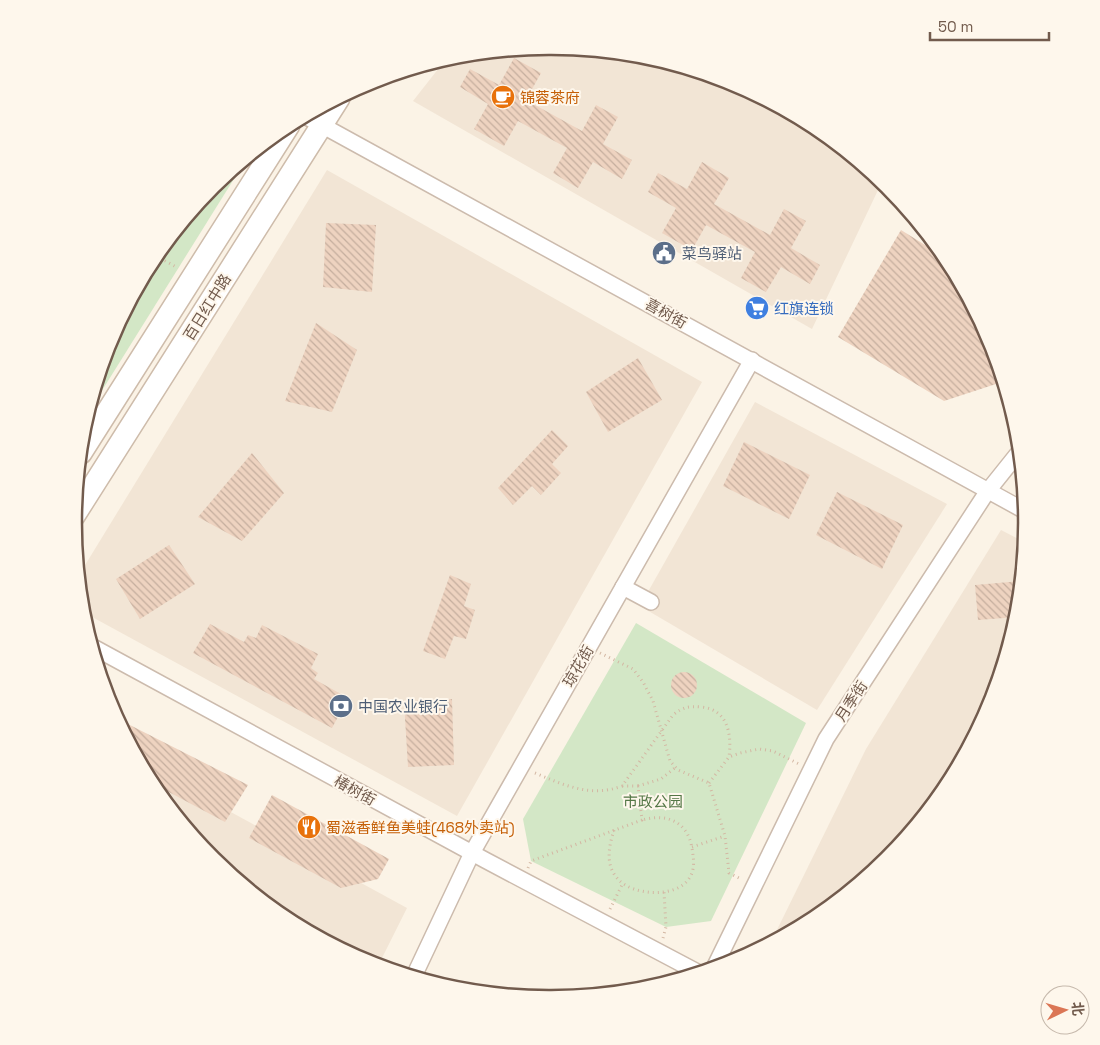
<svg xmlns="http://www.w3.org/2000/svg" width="1100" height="1045" font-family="'Space Grotesk','Noto Sans SC',sans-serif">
	<defs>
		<pattern id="building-back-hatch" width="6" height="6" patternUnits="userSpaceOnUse" patternTransform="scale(1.25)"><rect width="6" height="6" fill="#eed3c0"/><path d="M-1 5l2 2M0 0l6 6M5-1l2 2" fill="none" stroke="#c5ae9e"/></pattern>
	</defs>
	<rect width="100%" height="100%" fill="#fbf3e6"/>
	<g fill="#f2e5d5">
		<polygon points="550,46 643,55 733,83 815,127 887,186 901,203 879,188 812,329 413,101 446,59 457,55"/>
		<polygon points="327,170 702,382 457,816 83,612 79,575"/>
		<polygon points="755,402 947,504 817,710 640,606"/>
		<polygon points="1001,530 1024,542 1017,616 990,705 946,787 887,859 814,919 771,942 866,749"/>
		<polygon points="141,763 407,908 378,966 367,962 285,918 213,859 154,787"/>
	</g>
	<g fill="#d3e7c6">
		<polygon points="247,158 88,413 110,340 154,258 213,186"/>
		<polygon points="636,623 806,723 711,921 666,927 531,861 523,819"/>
	</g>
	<g fill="url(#building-back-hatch)">
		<polygon points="514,58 541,73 526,100 582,131 596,105 618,117 603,144 632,160 622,179 593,162 578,188 553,173 567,148 518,121 504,146 474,129 488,104 460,87 470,69 499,85"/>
		<polygon points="702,162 729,178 714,204 770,235 784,209 806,221 791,248 820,265 810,284 781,267 766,292 741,278 755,252 706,225 692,250 662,233 676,208 648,192 658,173 687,189"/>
		<polygon points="326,223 376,225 372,292 323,287"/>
		<polygon points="901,230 946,258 990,341 1001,376 996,384 944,401 838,337"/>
		<polygon points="316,323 357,350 332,412 285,401"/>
		<polygon points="638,358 662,400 608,432 586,392"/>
		<polygon points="552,430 568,446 552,464 561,473 541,495 532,486 513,505 498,488"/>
		<polygon points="744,442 810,475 789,519 723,486"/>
		<polygon points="252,453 284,493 242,541 198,517"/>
		<polygon points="837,492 903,525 882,569 816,535"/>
		<polygon points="169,545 195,584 140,619 116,579"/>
		<polygon points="450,575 471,584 464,606 475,610 466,639 454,636 445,659 423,651"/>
		<polygon points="1020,581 1017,617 978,620 975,585"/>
		<polygon points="210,624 244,642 248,635 256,638 262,625 318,654 311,668 318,673 314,679 348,698 332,728 193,653"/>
		<circle cx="684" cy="685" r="13"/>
		<polygon points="452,699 454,765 408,767 404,701"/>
		<polygon points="118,719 248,785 225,822 152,783"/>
		<polygon points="272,795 389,859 378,879 341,888 249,838"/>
	</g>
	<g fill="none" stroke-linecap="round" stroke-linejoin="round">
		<g stroke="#ccbbad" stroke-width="18">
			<g id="street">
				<polyline points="305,116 1025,511"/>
				<polyline points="623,587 651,602"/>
				<polyline points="93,647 485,860 699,973"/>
				<polyline points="714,968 826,739 987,492 1019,452"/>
				<polyline points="414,976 472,853 752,360"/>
			</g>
		</g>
		<g stroke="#cebcab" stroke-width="24">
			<g id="secondary">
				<polyline points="81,453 289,125"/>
				<polyline points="74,516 339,98"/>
			</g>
		</g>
		<g stroke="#d3b7a3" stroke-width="3" stroke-dasharray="1 4" stroke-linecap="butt">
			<polyline points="156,256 178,268"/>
			<polyline points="600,653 633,669 643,682 653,701 670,761 678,770 709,783 725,836 729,873 741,879"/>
			<path d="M535 773C564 785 591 798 622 786L673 715C683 707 689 706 701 707 728 709 732 735 729 757"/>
			<polyline points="709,783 729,757 740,753 759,749 773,751 799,764"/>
			<polyline points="638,786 661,779 676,767"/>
			<path d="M614 830C609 846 605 864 617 878 631 896 678 899 690 877 694 871 694 862 693 855 692 846 690 836 684 829 673 816 657 816 642 820"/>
			<polyline points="692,847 725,836"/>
			<polyline points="528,868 531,861 642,820 638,786 622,786"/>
			<polyline points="610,909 623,883"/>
			<polyline points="663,938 666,927 664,892"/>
		</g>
		<use href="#street" stroke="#fff" stroke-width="15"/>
		<use href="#secondary" stroke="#fff" stroke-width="21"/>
	</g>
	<defs>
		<g id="cafe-disc" transform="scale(1.25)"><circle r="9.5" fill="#e8710a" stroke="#fef7ec"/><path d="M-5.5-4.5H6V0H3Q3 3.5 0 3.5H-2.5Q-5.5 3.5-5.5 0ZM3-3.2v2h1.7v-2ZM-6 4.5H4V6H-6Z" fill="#fff"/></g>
		<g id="civic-disc" transform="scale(1.25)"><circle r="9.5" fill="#5c6f8a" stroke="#fef7ec"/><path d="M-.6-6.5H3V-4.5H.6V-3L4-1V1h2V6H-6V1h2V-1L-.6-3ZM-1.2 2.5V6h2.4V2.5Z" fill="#fff"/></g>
		<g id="supermarket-disc" transform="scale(1.25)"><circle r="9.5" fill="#3f7fe0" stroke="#fef7ec"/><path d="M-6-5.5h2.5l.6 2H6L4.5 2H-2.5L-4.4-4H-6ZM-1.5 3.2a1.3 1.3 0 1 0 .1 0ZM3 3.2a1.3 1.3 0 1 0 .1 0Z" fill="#fff"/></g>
		<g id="bank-disc" transform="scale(1.25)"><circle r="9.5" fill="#5c6f8a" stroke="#fef7ec"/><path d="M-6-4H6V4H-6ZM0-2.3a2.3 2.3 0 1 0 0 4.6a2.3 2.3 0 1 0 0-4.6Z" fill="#fff"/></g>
		<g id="restaurant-disc" transform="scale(1.25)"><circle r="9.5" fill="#e8710a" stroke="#fef7ec"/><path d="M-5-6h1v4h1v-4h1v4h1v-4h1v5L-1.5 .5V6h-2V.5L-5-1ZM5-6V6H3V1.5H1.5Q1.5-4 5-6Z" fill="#fff"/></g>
	</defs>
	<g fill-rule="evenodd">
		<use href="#cafe-disc" x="503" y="97"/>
		<use href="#civic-disc" x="664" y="253"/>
		<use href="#supermarket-disc" x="757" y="308"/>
		<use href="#bank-disc" x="341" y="706"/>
		<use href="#restaurant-disc" x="309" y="827"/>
	</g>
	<g text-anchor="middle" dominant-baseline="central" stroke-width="4" stroke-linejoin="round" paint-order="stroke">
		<g font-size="15" fill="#c56008" stroke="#fef7ec" text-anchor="start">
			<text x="520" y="97">锦蓉茶府</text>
			<text x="326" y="827">蜀滋香鲜鱼美蛙(468外卖站)</text>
		</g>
		<g font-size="15" fill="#4e5e75" stroke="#fef7ec" text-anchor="start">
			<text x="682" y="253">菜鸟驿站</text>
			<text x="358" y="706">中国农业银行</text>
		</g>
		<g font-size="15" fill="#725b4d" stroke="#fef7ec">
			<text transform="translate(207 307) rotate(-58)">百日红中路</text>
			<text transform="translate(666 313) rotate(29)">喜树街</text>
			<text transform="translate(578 666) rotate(-60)">琼花街</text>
			<text transform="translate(851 701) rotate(-57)">月季街</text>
			<text transform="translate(355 790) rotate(29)">椿树街</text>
		</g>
		<g font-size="15" fill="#366cbe" stroke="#fef7ec" text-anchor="start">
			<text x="774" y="308">红旗连锁</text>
		</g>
		<g font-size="15" fill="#547746" stroke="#fef7ec">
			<text x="653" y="801">市政公园</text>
		</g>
	</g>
	<path d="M0 0H1100V1045H0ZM549 55H551A467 467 0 0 1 1018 522V523A467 467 0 0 1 551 990H549A467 467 0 0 1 82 523V522A467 467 0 0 1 549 55Z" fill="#fef7ec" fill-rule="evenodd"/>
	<path fill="none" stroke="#725b4d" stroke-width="2.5" d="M549 55H551A467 467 0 0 1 1018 522V523A467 467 0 0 1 551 990H549A467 467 0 0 1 82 523V522A467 467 0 0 1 549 55Z"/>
	<g transform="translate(1065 1010) rotate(85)"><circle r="24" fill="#fef7ec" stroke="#c6b9ac"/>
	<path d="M0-4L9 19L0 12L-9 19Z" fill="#db7655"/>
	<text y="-8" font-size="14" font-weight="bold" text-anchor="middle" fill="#725b4d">北</text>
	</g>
	<path d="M930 32v8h119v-8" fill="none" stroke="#725b4d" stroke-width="2.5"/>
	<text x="938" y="32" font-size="15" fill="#725b4d" stroke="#fef7ec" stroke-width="4" paint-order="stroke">50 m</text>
</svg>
